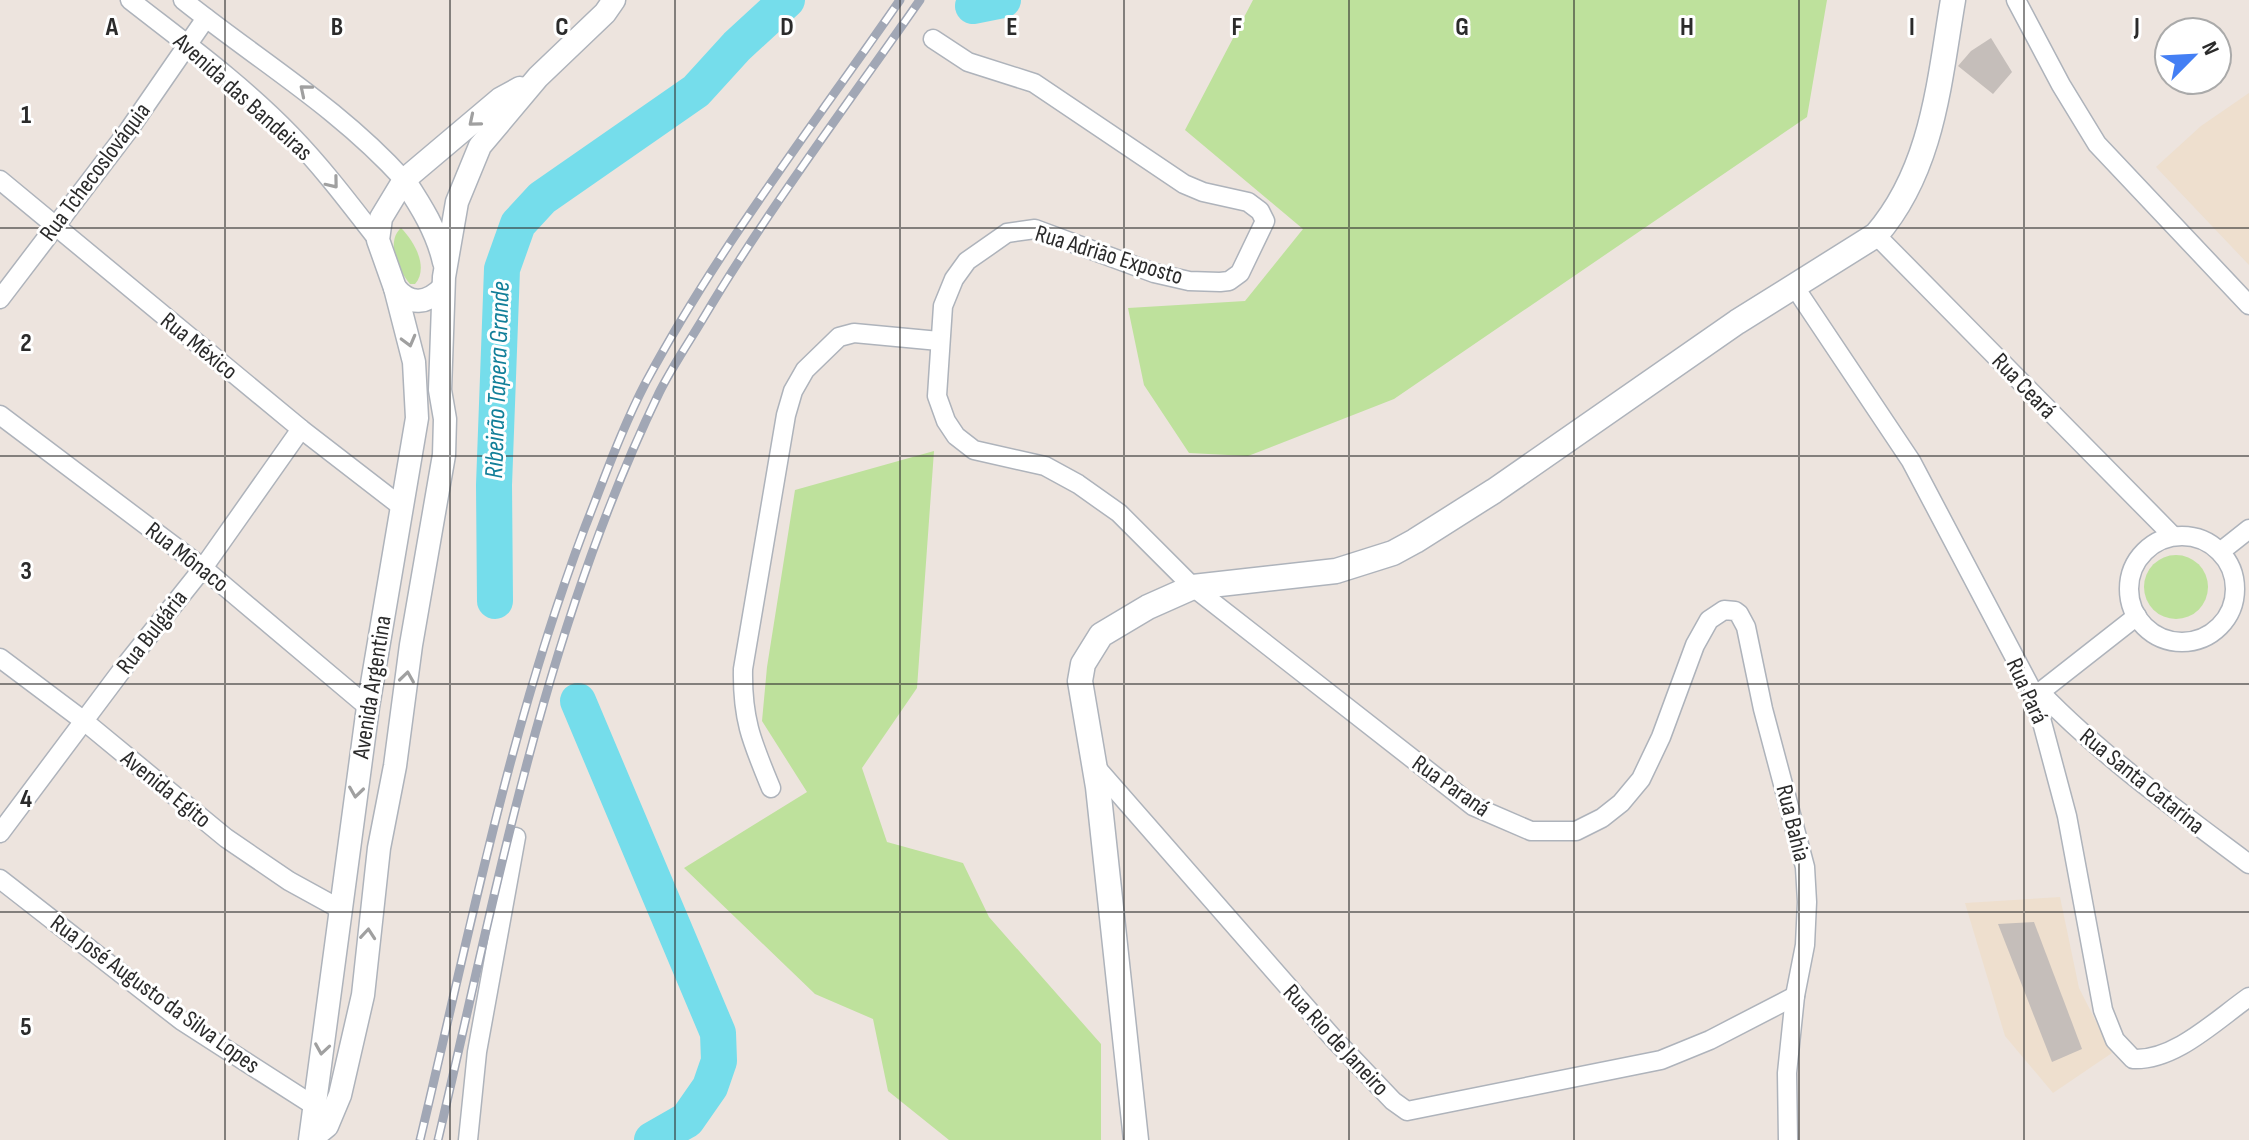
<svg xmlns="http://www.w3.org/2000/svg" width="2249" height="1140" font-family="'Sofia Sans Condensed',sans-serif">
	<rect width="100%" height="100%" fill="#ede4de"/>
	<g fill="#eedfce">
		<polygon points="2249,93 2249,265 2156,167 2201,126"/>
		<polygon points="2060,897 2079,988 2112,1053 2053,1093 2005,1036 1965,903"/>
	</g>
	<g fill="#bee19c">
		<polygon points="1253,0 1827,0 1807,117 1394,399 1248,456 1189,453 1144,385 1128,308 1245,301 1303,229 1185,130"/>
		<path d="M401 228C415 242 429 268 415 284H410C399 271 385 242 401 228Z"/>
		<polygon points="934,451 917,688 862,768 887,842 963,863 989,917 1101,1044 1101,1140 949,1140 888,1091 873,1019 815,994 684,868 807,792 762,721 767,667 795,490"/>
		<circle cx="2176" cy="587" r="32"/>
	</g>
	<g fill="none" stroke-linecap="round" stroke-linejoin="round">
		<g stroke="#75ddeb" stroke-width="36">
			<polyline points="973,6 1003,0"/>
			<polyline points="495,601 494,485 502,269 518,224 542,198 696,91 737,46 787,0"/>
			<polyline points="578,701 718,1033 719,1061 710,1087 687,1120 652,1140"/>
		</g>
	</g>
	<g fill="#c5beba">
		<polygon points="1991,38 2012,72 1993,94 1958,66 1971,51"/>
		<polygon points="2034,922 2082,1049 2052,1062 1998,924"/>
	</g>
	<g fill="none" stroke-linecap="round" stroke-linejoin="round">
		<g stroke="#aeb3bb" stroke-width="21">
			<g id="minor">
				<path d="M130 0C185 43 243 85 291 135 323 168 350 204 378 240"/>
				<path d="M183 0C258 60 339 108 404 180"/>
				<polyline points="2016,0 2061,85 2097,144 2249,305"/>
				<polyline points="933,39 968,62 1034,83 1184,184 1203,192 1248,202 1260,211 1265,221 1240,273 1229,281 1220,282 1189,281 1154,273 1035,229 1007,233 967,261 954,279 943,306 937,396 946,421 956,436 974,450 1045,466 1078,484 1119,513 1193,587 1473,806 1531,831 1576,831 1602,818 1621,803 1641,779 1661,737 1695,645 1709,620 1724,610 1735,611 1739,614 1746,627 1763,709 1805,867 1807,902 1805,945 1795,996 1787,1073 1788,1140"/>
				<polyline points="0,180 301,429 402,507"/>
				<polyline points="1876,235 2173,536"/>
				<path d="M1794 286 1911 461 2035 696 2067 816 2103 1010 2115 1040 2133 1059C2175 1061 2216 1020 2249 997"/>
				<polyline points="0,299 128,131 206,18"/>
				<polyline points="0,415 203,568 368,707"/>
				<circle cx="2182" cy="589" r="53"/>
				<polyline points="2220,552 2249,529"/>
				<polyline points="0,658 84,721 226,838 289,881 340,909"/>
				<path d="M2040 692C2103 757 2177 810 2249 864"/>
				<polyline points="2035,696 2137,616"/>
				<polyline points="1095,766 1333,1038 1393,1101 1407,1111 1661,1060 1710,1040 1795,996"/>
				<path d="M771 788C752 742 742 720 743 669L786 415 793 391 805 370 839 337 854 333 939 341"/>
				<polyline points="0,833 128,662 203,568 301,429"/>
				<polyline points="0,879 182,1021 313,1105"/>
				<polyline points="468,1140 477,1052 516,837"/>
			</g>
		</g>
		<g stroke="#aeb3bb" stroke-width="25">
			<g id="tertiary">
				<path d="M404 180C421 206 437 231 444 262"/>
				<path d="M395 288C410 306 427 304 443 288"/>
				<polyline points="311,1139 327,1126 340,1095 363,995 379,848 395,766 411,645 444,455 445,419 440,390 444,277 457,202 480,146 538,77 605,13 614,0"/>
				<polyline points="310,1140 368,707 417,418 414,362 395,288 378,240 381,218 404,180 500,99 520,88"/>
			</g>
		</g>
		<g stroke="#aeb3bb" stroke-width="27">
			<path id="secondary" d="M1136 1140 1098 787 1080 681 1083 664 1101 635 1148 607 1193 587 1336 571 1393 553 1415 541 1494 491 1737 322 1876 235C1933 169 1939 82 1953 0"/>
		</g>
		<use href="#minor" stroke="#fff" stroke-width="18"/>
		<use href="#tertiary" stroke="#fff" stroke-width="22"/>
		<use href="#secondary" stroke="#fff" stroke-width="24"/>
		<g stroke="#a1a7b5" stroke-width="9">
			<g id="rail">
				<path d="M420 1140C469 935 510 725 585 527 604 479 622 428 646 382 718 248 813 126 900 0"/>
				<path d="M438 1140C497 888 545 628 659 393 672 367 689 342 704 317 769 208 847 105 920 0"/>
			</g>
		</g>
		<use href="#rail" stroke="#fff" stroke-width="6" stroke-dasharray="18" stroke-linecap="butt"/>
	</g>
	<defs><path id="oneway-chevron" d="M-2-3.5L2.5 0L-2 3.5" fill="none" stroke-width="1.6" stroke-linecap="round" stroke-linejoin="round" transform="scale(2)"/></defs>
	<g stroke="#a0a0a0">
		<use href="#oneway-chevron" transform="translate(305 90) rotate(-140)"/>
		<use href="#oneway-chevron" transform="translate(474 121) rotate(140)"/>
		<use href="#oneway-chevron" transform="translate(333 183) rotate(51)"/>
		<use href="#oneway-chevron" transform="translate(409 341) rotate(75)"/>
		<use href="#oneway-chevron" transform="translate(407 677) rotate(-82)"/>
		<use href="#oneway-chevron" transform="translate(356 792) rotate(98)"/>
		<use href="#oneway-chevron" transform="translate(368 934) rotate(-85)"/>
		<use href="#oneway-chevron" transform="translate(322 1049) rotate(99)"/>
	</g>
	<path fill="none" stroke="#2b2b2b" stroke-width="2" stroke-opacity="0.55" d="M225 0V1140M450 0V1140M675 0V1140M900 0V1140M1124 0V1140M1349 0V1140M1574 0V1140M1799 0V1140M2024 0V1140M0 228H2249M0 456H2249M0 684H2249M0 912H2249"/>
	<g text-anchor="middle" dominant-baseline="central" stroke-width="6" stroke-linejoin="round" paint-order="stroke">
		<g font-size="24" fill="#2b2b2b" stroke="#fff">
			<text transform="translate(243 97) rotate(42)">Avenida das Bandeiras</text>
			<text transform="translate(95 172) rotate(-53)">Rua Tchecoslováquia</text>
			<text transform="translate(1109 255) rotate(17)">Rua Adrião Exposto</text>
			<text transform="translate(199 346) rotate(39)">Rua México</text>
			<text transform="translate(2024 386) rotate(46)">Rua Ceará</text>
			<text transform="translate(187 557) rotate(38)">Rua Mônaco</text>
			<text transform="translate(152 632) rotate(-52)">Rua Bulgária</text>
			<text transform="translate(372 687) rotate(-81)">Avenida Argentina</text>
			<text transform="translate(2027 691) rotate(66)">Rua Pará</text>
			<text transform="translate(2142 781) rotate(39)">Rua Santa Catarina</text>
			<text transform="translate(1451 786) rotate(35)">Rua Paraná</text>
			<text transform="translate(166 789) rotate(39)">Avenida Egito</text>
			<text transform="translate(1793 823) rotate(76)">Rua Bahia</text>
			<text transform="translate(155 994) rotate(36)">Rua José Augusto da Silva Lopes</text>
			<text transform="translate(1336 1040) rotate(47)">Rua Rio de Janeiro</text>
		</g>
		<g font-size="26" font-style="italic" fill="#127f99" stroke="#fff">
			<text transform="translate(498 380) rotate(-88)">Ribeirão Tapera Grande</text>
		</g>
	</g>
	<g font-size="26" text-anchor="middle" font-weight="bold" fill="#2b2b2b" stroke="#fff" stroke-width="6" stroke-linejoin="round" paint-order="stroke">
		<text x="112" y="35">A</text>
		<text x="337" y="35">B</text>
		<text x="562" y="35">C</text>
		<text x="787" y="35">D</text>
		<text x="1012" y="35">E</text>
		<text x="1237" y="35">F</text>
		<text x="1462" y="35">G</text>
		<text x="1687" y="35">H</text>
		<text x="1912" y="35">I</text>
		<text x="2137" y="35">J</text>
		<text x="26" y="123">1</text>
		<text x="26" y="351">2</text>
		<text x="26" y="579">3</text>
		<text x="26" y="807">4</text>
		<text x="26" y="1035">5</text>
	</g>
	<g transform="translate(2193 56) rotate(66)"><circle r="38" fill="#ffffff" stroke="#aaaaaa" stroke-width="2"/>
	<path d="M0-6L14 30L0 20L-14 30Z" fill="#447ff4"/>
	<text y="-12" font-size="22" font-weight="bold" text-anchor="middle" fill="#2b2b2b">N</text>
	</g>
</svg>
